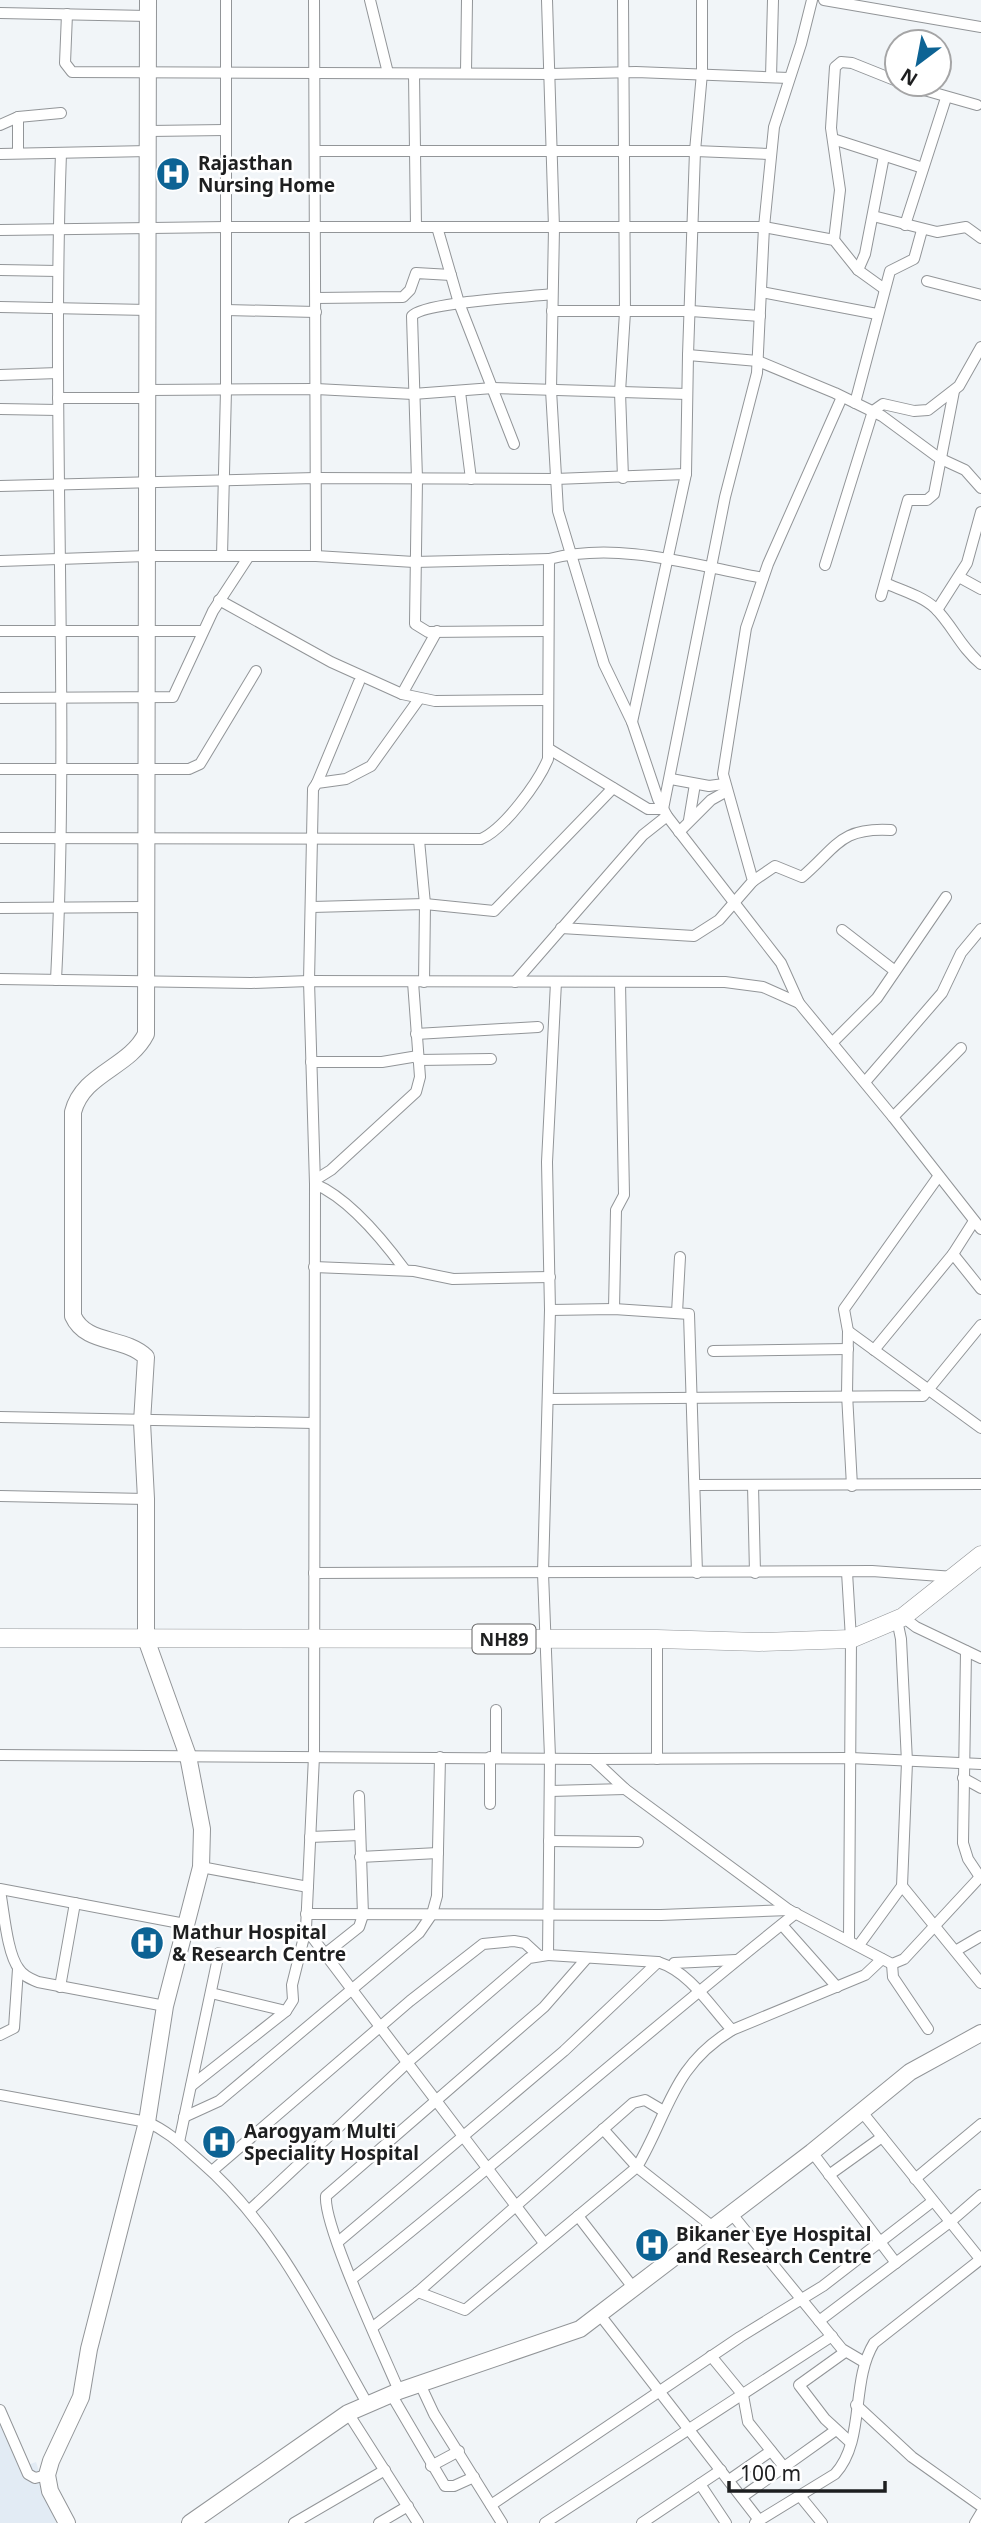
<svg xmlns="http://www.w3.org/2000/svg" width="981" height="2523" font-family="'Noto Sans',sans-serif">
	<rect width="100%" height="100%" fill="#f1f5f8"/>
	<polygon fill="#e2ebf4" points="0,2423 19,2468 36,2462 56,2523 0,2523"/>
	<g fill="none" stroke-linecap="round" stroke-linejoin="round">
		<g stroke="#929598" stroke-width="12">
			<g id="street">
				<polyline points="314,0 316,556"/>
				<polyline points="370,0 388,73"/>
				<polyline points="547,0 554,228 551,390 558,511 604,664 632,722 658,799 667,816 781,963 799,1003 893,1117 981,1229"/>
				<polyline points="824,0 981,27"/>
				<polyline points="0,13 148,16"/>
				<polyline points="67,14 65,63 72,72 550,74 636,72 789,78"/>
				<polyline points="466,72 467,0"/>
				<polyline points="414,74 416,227"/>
				<polyline points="771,77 773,0"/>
				<polyline points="903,84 977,105"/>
				<polyline points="0,125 18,117 61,113"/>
				<polyline points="149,131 225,130"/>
				<polyline points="833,139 923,168"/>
				<polyline points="316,151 695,151 770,154"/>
				<polyline points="18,153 18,117"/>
				<polyline points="0,154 149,151"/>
				<polyline points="873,216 937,232 966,227 981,238"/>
				<polyline points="905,225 946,98"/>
				<polyline points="437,227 459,303 514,444"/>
				<polyline points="0,230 226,227 764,227 834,240 858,270 883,288"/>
				<polyline points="834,240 840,190 831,128 835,67 841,62 852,63 897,81"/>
				<polyline points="0,270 58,271"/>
				<polyline points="858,270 865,254 884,156"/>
				<polyline points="927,281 981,295"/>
				<polyline points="761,292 877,314"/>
				<polyline points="316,298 403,297 410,290 416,273 451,275"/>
				<polyline points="0,307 148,310"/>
				<polyline points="226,310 316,312"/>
				<polyline points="552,311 691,311 760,316"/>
				<polyline points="688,355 758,361 835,393 882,416 939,458 965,470 981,488"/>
				<polyline points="0,375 58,373"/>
				<polyline points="148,390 316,389 413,394 493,388 687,394"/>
				<polyline points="460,392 471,479"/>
				<polyline points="58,398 148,398"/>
				<polyline points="855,403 890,271 914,259 922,230"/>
				<polyline points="0,409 58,410"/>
				<polyline points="623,478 620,392 625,312 623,0"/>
				<polyline points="0,486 316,478 555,479 686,474"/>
				<polyline points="222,556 226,390 226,0"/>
				<polyline points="0,561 147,556 316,556 414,562 549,559"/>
				<polyline points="825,565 873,411 883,404 914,411 928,410 959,386 981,347"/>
				<polyline points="959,577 981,589"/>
				<path d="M885 583C901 590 922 596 935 608 953 626 961 648 981 664"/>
				<polyline points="881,596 908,500 927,500 934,494 954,391"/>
				<polyline points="219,600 331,662 402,694 435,701 547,700"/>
				<polyline points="937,610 967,563 981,512"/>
				<polyline points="0,631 203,631"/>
				<path d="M548 631 428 632 415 624 417 479 412 316C423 302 529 297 552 294"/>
				<polyline points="402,694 437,631"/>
				<polyline points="0,698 173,697 213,611 249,556"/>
				<polyline points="632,722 686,474 688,355 695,151 702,73 702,0"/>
				<polyline points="549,749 648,809 663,809 725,497 757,373 764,227 774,127 801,44 812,0"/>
				<polyline points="0,769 189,769 200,764 256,671"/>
				<polyline points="671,779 709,786 724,784"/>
				<polyline points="317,783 359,682"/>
				<polyline points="689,820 695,784"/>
				<polyline points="679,832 711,800 727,791"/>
				<path d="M0 838 481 839C504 829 538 783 548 759L549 559C619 541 693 565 763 578"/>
				<polyline points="419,840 425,904 424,982"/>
				<path d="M753 881 775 866 802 877C837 847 840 827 891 830"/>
				<polyline points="312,907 425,904 494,911 613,788"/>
				<polyline points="0,908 145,907"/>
				<polyline points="561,928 694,936 719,920 753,881 723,774 746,628 768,564 842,397"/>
				<polyline points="842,930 895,971"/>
				<polyline points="0,979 251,983 309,981 725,982 763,987 799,1003"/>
				<path d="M56 980C70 704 51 428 61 153"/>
				<polyline points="515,982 643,835 667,816"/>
				<polyline points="416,1034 538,1027"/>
				<polyline points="832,1043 877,998 946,897"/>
				<polyline points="418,1060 491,1059"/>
				<polyline points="311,1062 382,1062 418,1056"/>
				<polyline points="865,1082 942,993 961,953 981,929"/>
				<polyline points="893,1117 961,1048"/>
				<polyline points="315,1180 331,1170 416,1092 420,1077 413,982"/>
				<path d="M315 1184C350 1199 383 1240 405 1270"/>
				<polyline points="953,1254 981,1289"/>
				<polyline points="314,1267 414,1271 453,1279 550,1277"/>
				<polyline points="614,1309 616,1210 624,1195 620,982"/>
				<polyline points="550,1310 614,1309 689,1314 697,1573"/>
				<polyline points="677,1313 680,1257"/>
				<polyline points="848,1331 981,1428"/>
				<polyline points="874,1350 953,1254 974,1221"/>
				<polyline points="713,1351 848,1349"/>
				<polyline points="549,1399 923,1396 981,1325"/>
				<polyline points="0,1417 314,1423"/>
				<polyline points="695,1485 981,1484"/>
				<polyline points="753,1485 755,1573"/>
				<polyline points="852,1486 847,1394 848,1331 844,1309 938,1177"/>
				<polyline points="0,1496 146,1499"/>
				<polyline points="847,1572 851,1639 849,1939"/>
				<polyline points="314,1573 872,1571 954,1577"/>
				<polyline points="903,1617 916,1627 981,1658"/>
				<polyline points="657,1639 657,1759"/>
				<polyline points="966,1651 963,1843 968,1859 980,1877"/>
				<polyline points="496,1710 496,1757"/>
				<polyline points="0,1755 593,1759 625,1789 789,1910 892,1964 904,1959 981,1876"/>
				<polyline points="593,1759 851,1758 981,1764"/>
				<polyline points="963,1778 981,1788"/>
				<polyline points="550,1791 625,1789"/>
				<polyline points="490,1804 490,1757"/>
				<polyline points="310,1837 360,1835"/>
				<polyline points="549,1841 638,1842"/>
				<polyline points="360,1857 438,1853"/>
				<polyline points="201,1867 308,1887"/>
				<polyline points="902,1886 981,1983"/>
				<polyline points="0,1889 185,1924"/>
				<path d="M0 1891C4 1911 7 1954 19 1969 23 1976 31 1979 38 1982L165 2006"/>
				<polyline points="306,1914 661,1915 789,1910"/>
				<polyline points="782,1925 837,1987"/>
				<polyline points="306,1929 544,2243"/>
				<polyline points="859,1945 902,1886 907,1762 901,1639 897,1620"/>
				<polyline points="957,1950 981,1936"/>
				<polyline points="325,1954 359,1927 363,1915 359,1796"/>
				<path d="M548 1955 658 1962C690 1972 710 2006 732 2030L865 1975 882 1959"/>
				<polyline points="674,1963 736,1960"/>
				<polyline points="892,1964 893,1977 928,2029"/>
				<polyline points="60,1987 75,1903"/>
				<polyline points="211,1993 286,2011"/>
				<polyline points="0,2035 14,2028 18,1969"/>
				<polyline points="191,2086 286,2011 293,2000 292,1985 306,1929 314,1756 315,1184 309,981 313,789 317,783 346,779 371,766 419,699"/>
				<path d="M0 2095 147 2122C168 2131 182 2145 199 2160 276 2226 318 2317 368 2405"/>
				<polyline points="862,2112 981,2260"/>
				<polyline points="184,2117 219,2101 419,1933 432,1914 437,1896 440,1757"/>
				<path d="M603 2129 637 2167C669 2113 672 2066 732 2030"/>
				<polyline points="179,2142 219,1953"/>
				<polyline points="812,2152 896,2263"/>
				<polyline points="212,2171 410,2001 483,1944 514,1941 525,1943 538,1955"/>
				<polyline points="829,2175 882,2137"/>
				<polyline points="915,2179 981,2124"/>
				<polyline points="251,2209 408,2062 529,1958 548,1955 550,1757 543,1573 550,1310 547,1162 556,982"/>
				<polyline points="731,2213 842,2349 864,2362"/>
				<polyline points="578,2216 635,2290"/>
				<polyline points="338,2242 564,2051 658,1962"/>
				<path d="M353 2278C503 2159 646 2032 796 1913"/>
				<polyline points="418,2292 465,2310 637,2167 713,2227"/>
				<polyline points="600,2315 759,2520"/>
				<polyline points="819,2321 950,2222 981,2195"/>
				<polyline points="373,2327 418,2292 633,2103 645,2100 662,2110"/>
				<polyline points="845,2352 799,2385 825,2419 850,2442"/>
				<polyline points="711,2356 743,2395 748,2422 784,2467"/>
				<polyline points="420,2384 434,2414 502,2523"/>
				<path d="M399 2391C384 2355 323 2226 326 2196L544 2007 586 1959"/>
				<polyline points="391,2394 445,2486 454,2486 474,2477"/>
				<polyline points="856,2405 912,2457 981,2506"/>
				<polyline points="0,2410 28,2474 35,2478 47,2475"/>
				<polyline points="348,2413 418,2523"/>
				<polyline points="431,2466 459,2451"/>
				<polyline points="729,2480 771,2451"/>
				<polyline points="700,2484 726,2523"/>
				<polyline points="800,2496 822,2523"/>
				<polyline points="742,2497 836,2430"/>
				<polyline points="491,2505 740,2337 823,2286 933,2201"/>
				<polyline points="294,2523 385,2470"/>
				<polyline points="379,2523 408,2506"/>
				<polyline points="545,2523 832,2336"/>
				<polyline points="642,2523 721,2470"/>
				<path d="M755 2523 835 2474C866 2440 850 2382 874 2343L981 2259"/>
				<polyline points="975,2523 981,2513"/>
			</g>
		</g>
		<g stroke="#929598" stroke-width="18">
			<g id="secondary">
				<path d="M67 2523 50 2491 47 2475 51 2461 81 2397 89 2349 147 2122 165 2006 201 1867 202 1829 188 1756 146 1639V1499L142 1422 146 1357C124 1336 86 1345 73 1316V1112C83 1073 129 1068 146 1034L148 0"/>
				<polyline points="190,2523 348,2413 399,2391 580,2329 812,2152 910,2072 981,2033"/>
			</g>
		</g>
		<g stroke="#929598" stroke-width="19">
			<polyline id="primary" points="0,1638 657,1639 759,1642 851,1639 903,1617 981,1555"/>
		</g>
		<use href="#street" stroke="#fff" stroke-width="10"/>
		<use href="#secondary" stroke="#fff" stroke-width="16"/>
		<use href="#primary" stroke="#fff" stroke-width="18"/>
	</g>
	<defs>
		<g id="hospital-disc" transform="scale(1.75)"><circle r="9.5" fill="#0d6394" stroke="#fff"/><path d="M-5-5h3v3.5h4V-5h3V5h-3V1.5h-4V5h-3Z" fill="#fff"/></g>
	</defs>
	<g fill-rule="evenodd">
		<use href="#hospital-disc" x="173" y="174"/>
		<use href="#hospital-disc" x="147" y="1943"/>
		<use href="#hospital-disc" x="219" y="2142"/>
		<use href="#hospital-disc" x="652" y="2245"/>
	</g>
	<g text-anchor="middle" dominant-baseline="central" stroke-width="5" stroke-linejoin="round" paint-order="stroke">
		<rect fill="#fff" stroke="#626263" stroke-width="2" x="472.5" y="1624.5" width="63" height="29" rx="5"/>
		<g font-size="18" font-weight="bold" fill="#1e1f20">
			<text x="504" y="1639">NH89</text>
		</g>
		<g font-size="19" font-weight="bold" fill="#1e1f20" stroke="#fff" text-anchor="start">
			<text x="198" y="163">Rajasthan<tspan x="198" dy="22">Nursing Home</tspan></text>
			<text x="172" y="1932">Mathur Hospital<tspan x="172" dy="22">&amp; Research Centre</tspan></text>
			<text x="244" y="2131">Aarogyam Multi<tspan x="244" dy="22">Speciality Hospital</tspan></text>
			<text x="676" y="2234">Bikaner Eye Hospital<tspan x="676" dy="22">and Research Centre</tspan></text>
		</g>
	</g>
	<g transform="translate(918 63) rotate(212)"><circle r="33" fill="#ffffff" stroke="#a5a5a6" stroke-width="2"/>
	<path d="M0-5L12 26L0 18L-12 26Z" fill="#0d6394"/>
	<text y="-10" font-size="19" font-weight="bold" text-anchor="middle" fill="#1e1f20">N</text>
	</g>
	<path d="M729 2481v10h156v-10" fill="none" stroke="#1e1f20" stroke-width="3.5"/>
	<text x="740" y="2481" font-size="21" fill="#1e1f20" stroke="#ffffff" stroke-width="5" paint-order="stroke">100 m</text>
</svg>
